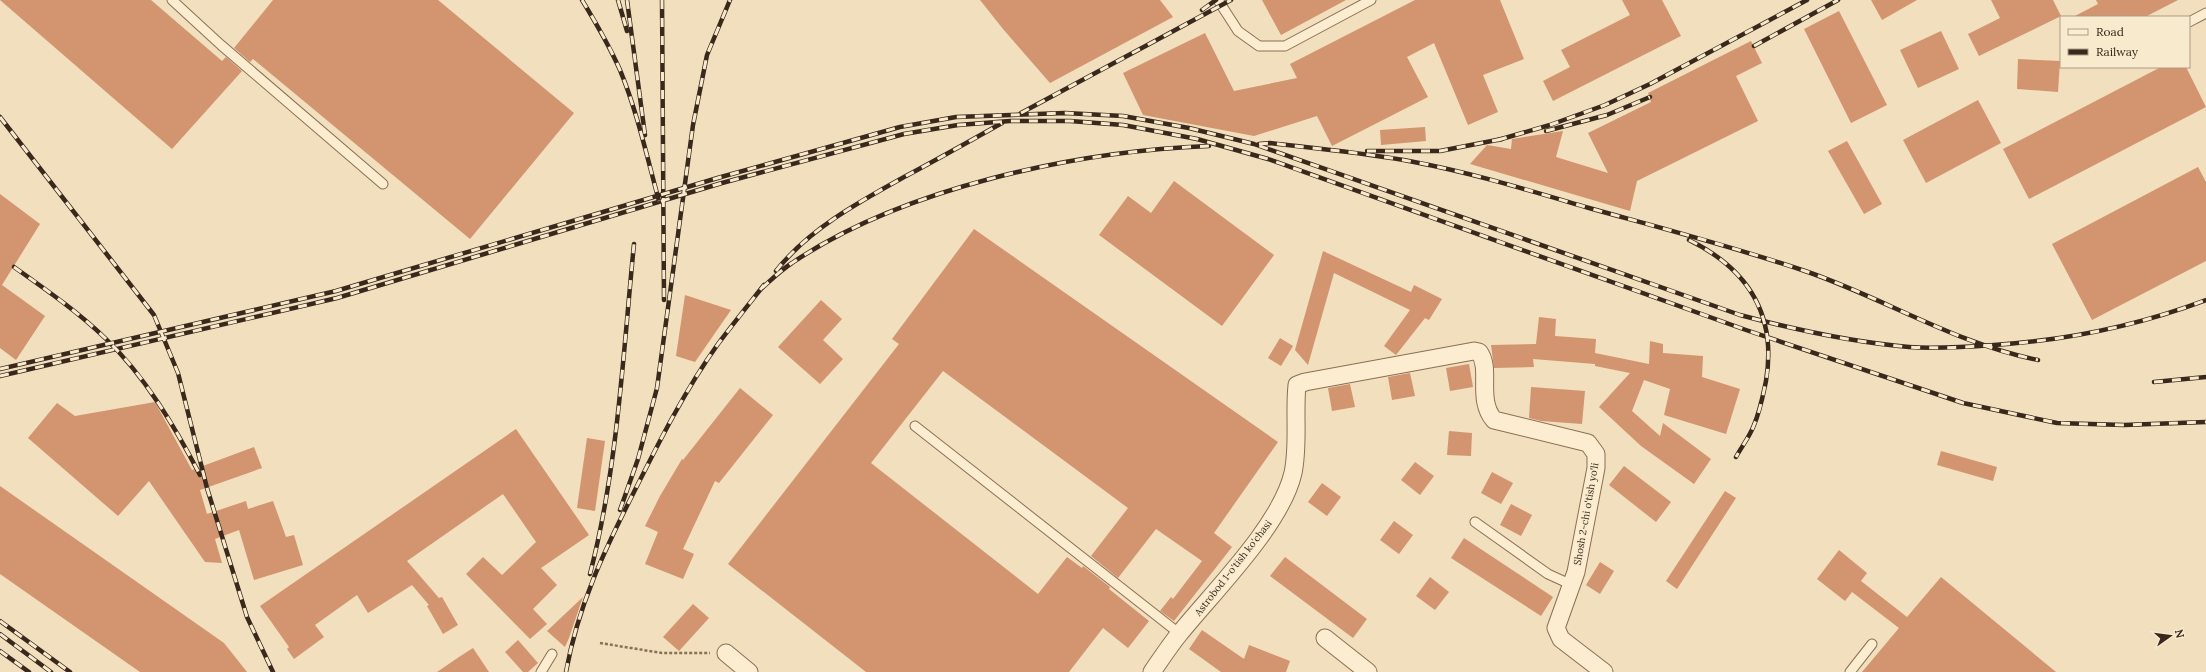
<svg xmlns="http://www.w3.org/2000/svg" width="2206" height="672" font-family="Lora,serif">
	<rect width="100%" height="100%" fill="#f1dfbd"/>
	<g fill="#d39470">
		<polygon points="0,0 151,0 222,61 226,57 242,71 172,149"/>
		<polygon points="273,0 438,0 574,113 470,239 253,59 250,62 234,48"/>
		<polygon points="980,0 1160,0 1173,17 1050,83 1003,29"/>
		<polygon points="1262,0 1346,0 1281,35"/>
		<polygon points="1415,0 1500,0 1524,59 1483,75 1498,112 1468,125 1434,43 1407,57 1428,97 1332,146 1317,116 1254,136 1143,115 1123,73 1205,33 1234,91 1297,78 1290,64"/>
		<polygon points="1622,0 1662,0 1681,36 1553,101 1543,81 1570,67 1561,50 1630,15"/>
		<polygon points="1871,0 1917,0 1882,20"/>
		<polygon points="1991,0 2053,0 2061,16 1979,56 1968,34 2000,18"/>
		<polygon points="2096,0 2178,0 2145,17 2073,17 2098,4"/>
		<polygon points="1839,11 1887,105 1851,123 1804,29"/>
		<polygon points="1941,31 1959,69 1918,88 1900,50"/>
		<polygon points="1751,41 1762,63 1736,76 1758,121 1637,181 1630,211 1470,164 1487,145 1511,149 1512,139 1563,131 1556,157 1608,173 1588,133 1651,102 1648,93"/>
		<polygon points="2018,59 2060,61 2058,92 2017,89"/>
		<polygon points="2161,67 2186,67 2206,107 2029,199 2003,149"/>
		<polygon points="1978,100 2001,143 1926,183 1903,140"/>
		<polygon points="1425,127 1426,141 1381,145 1380,130"/>
		<polygon points="1847,141 1882,204 1864,214 1828,151"/>
		<polygon points="2198,167 2206,182 2206,261 2092,320 2052,244"/>
		<polygon points="1174,181 1274,255 1222,326 1099,235 1128,196 1151,213"/>
		<polygon points="0,194 40,224 2,285 45,316 16,360 0,348"/>
		<polygon points="974,229 1278,442 1214,533 1232,547 1174,621 1160,611 1171,597 1173,599 1202,561 1156,529 1118,578 1091,556 1128,508 943,371 871,463 1038,594 1067,557 1082,568 1083,566 1110,587 1109,589 1149,621 1128,648 1103,628 1069,672 866,672 728,564 899,344 892,339"/>
		<polygon points="1323,251 1411,292 1414,285 1442,299 1429,320 1425,318 1396,355 1384,346 1410,310 1334,273 1308,365 1295,350"/>
		<polygon points="685,295 731,310 695,362 676,356"/>
		<polygon points="821,300 842,319 823,340 843,359 820,384 778,347"/>
		<polygon points="1539,317 1556,319 1555,336 1596,339 1595,353 1649,364 1650,341 1663,344 1663,353 1703,356 1702,377 1740,389 1726,434 1664,415 1670,389 1644,380 1632,411 1660,436 1663,423 1711,459 1694,484 1641,446 1599,407 1630,373 1595,366 1595,364 1533,359 1534,367 1494,368 1491,345 1536,344"/>
		<polygon points="1280,338 1293,346 1281,366 1268,358"/>
		<polygon points="1469,364 1473,387 1450,391 1446,368"/>
		<polygon points="1410,373 1415,396 1392,400 1388,377"/>
		<polygon points="1350,384 1355,407 1332,411 1328,388"/>
		<polygon points="1531,387 1585,391 1582,424 1541,421 1529,418"/>
		<polygon points="740,388 773,415 719,483 715,481 683,549 694,554 683,579 645,564 658,532 645,526 660,496 682,459 683,460"/>
		<polygon points="155,402 192,470 254,447 262,468 200,490 207,514 246,501 248,509 273,501 286,537 294,535 303,565 254,580 239,530 215,539 222,563 205,562 149,481 118,516 28,438 57,403 75,416"/>
		<polygon points="516,429 589,535 541,568 557,585 533,609 547,624 530,639 466,574 483,557 502,575 536,542 503,494 407,561 439,598 442,597 458,625 443,634 427,606 429,605 412,585 368,613 357,595 315,625 324,637 294,659 287,649 289,647 260,606"/>
		<polygon points="1449,431 1472,433 1471,456 1447,455"/>
		<polygon points="587,438 605,441 595,511 577,508"/>
		<polygon points="1941,451 1997,467 1993,481 1937,465"/>
		<polygon points="1415,462 1434,476 1420,495 1401,480"/>
		<polygon points="1624,466 1671,502 1656,522 1609,485"/>
		<polygon points="1492,472 1513,483 1501,504 1481,493"/>
		<polygon points="1322,483 1341,497 1327,516 1308,502"/>
		<polygon points="0,486 224,643 247,672 140,672 0,574"/>
		<polygon points="1725,491 1736,498 1677,589 1666,581"/>
		<polygon points="1511,504 1532,515 1521,536 1500,525"/>
		<polygon points="1394,521 1413,535 1399,554 1380,540"/>
		<polygon points="1464,538 1553,597 1541,616 1451,558"/>
		<polygon points="1839,550 1867,573 1861,581 1907,617 1941,577 2056,672 1862,672 1899,628 1852,592 1845,601 1817,579"/>
		<polygon points="1285,557 1367,619 1353,638 1270,576"/>
		<polygon points="1600,562 1614,571 1600,594 1586,585"/>
		<polygon points="1430,577 1449,592 1435,610 1416,596"/>
		<polygon points="583,597 569,638 565,647 547,631"/>
		<polygon points="693,604 709,618 679,651 663,637"/>
		<polygon points="1202,630 1244,659 1249,645 1290,661 1286,672 1221,672 1189,649"/>
		<polygon points="518,640 538,663 528,672 523,672 505,652"/>
		<polygon points="473,648 489,672 437,672 459,657"/>
	</g>
	<g fill="none" stroke-linecap="round" stroke-linejoin="round">
		<g stroke="#8b6f55" stroke-width="11">
			<g id="service">
				<polyline points="172,0 221,45 383,184"/>
				<polyline points="1218,0 1238,31 1259,46 1285,46 1371,0"/>
				<polyline points="2189,22 2206,13"/>
				<polyline points="915,426 1180,634"/>
				<polyline points="1475,522 1548,574 1572,585"/>
				<polyline points="541,672 552,654"/>
				<polyline points="1850,672 1872,644"/>
			</g>
		</g>
		<g stroke="#8b6f55" stroke-width="19">
			<g id="minor">
				<polyline points="1325,638 1368,672"/>
				<polyline points="726,653 749,672"/>
				<path d="M1152 672C1161 659 1170 645 1180 633 1214 591 1281 525 1293 473 1299 445 1294 414 1297 385L1305 382 1474 351 1479 352C1492 369 1476 399 1494 420L1588 443 1596 454V468L1576 572 1556 628 1561 639 1604 672"/>
			</g>
		</g>
		<polyline stroke="#8b6f55" stroke-width="2.5" stroke-dasharray="3 2" stroke-linecap="butt" points="600,643 662,653 710,653"/>
		<use href="#service" stroke="#fcedd1" stroke-width="9"/>
		<use href="#minor" stroke="#fcedd1" stroke-width="17"/>
		<g stroke="#39281b" stroke-width="4.5">
			<g id="rail">
				<path d="M582 0C596 23 609 45 620 70 637 111 647 157 659 201"/>
				<polyline points="618,0 627,31"/>
				<polyline points="627,0 645,135"/>
				<polyline points="662,0 664,300"/>
				<polyline points="1202,10 1216,0"/>
				<polyline points="1754,46 1838,0"/>
				<polyline points="1021,113 1231,0"/>
				<polyline points="0,117 154,315 178,373 207,488 247,617 273,672"/>
				<polyline points="1546,131 1607,115 1650,97"/>
				<polyline points="1498,140 1550,125 1605,105 1650,84 1807,0"/>
				<path d="M1259 144 1270 143C1318 149 1367 153 1414 162 1473 173 1531 191 1589 208 1661 228 1734 247 1805 271 1884 298 1956 344 2038 360"/>
				<polyline points="1367,151 1440,151 1502,139"/>
				<path d="M1689 240C1748 269 1777 315 1766 381 1763 395 1760 411 1754 425 1750 436 1742 446 1736 457"/>
				<path d="M14 267C45 289 77 311 105 338 145 376 175 427 200 475"/>
				<path d="M776 271C809 229 859 202 906 176 938 159 970 141 1002 123"/>
				<path d="M762 288C771 280 781 270 792 263 903 188 1076 151 1209 146"/>
				<path d="M0 369 336 291 721 177 900 127 956 117 1065 113 1123 116 1189 128 1254 144 1740 315C1796 330 1852 342 1909 347 1937 349 1966 347 1994 345 2068 340 2137 326 2206 300"/>
				<polyline points="0,376 337,298 722,183 904,134 958,125 1010,121 1070,121 1123,125 1197,139 1268,159 1746,330 1963,403 2057,423 2124,425 2206,422"/>
				<polyline points="2154,382 2206,377"/>
				<polyline points="620,510 638,459 657,388 693,125 707,55 730,0"/>
				<path d="M590 574C618 466 623 354 634 244"/>
				<polyline points="0,621 70,672"/>
				<polyline points="0,634 51,672"/>
				<polyline points="0,651 29,672"/>
				<path d="M566 672C578 606 604 551 634 492 659 442 685 390 718 344 733 324 749 304 764 285"/>
			</g>
		</g>
		<use href="#rail" stroke="#f8eacd" stroke-width="3" stroke-dasharray="9" stroke-linecap="butt"/>
	</g>
	<g text-anchor="middle" dominant-baseline="central" stroke-width="3" stroke-linejoin="round" paint-order="stroke">
		<g font-size="10" fill="#39281b" stroke="#f8eacd">
			<text transform="translate(1586 514) rotate(-80)">Shosh 2-chi o'tish yo'li</text>
			<text transform="translate(1233 568) rotate(-52)">Astrobod 1-o'tish ko'chasi</text>
		</g>
	</g>
	<rect x="2060" y="16" width="130" height="52" fill="#f8eacd" stroke="#ac9c86"/>
	<rect x="2068" y="29" width="20" height="6" fill="#fcedd1" stroke="#ac9c86"/>
	<text x="2096" y="36" font-size="12" fill="#39281b">Road</text>
	<rect x="2068" y="49" width="20" height="6" fill="#39281b" stroke="#ac9c86"/>
	<text x="2096" y="56" font-size="12" fill="#39281b">Railway</text>
	<g transform="translate(2170 636) rotate(76)" stroke="#f8eacd" stroke-width="3" paint-order="stroke">
	<path d="M0-3L7 15L0 10L-7 15Z" fill="#39281b"/>
	<text y="-6" font-size="11" font-weight="bold" text-anchor="middle" fill="#39281b">N</text>
	</g>
</svg>
